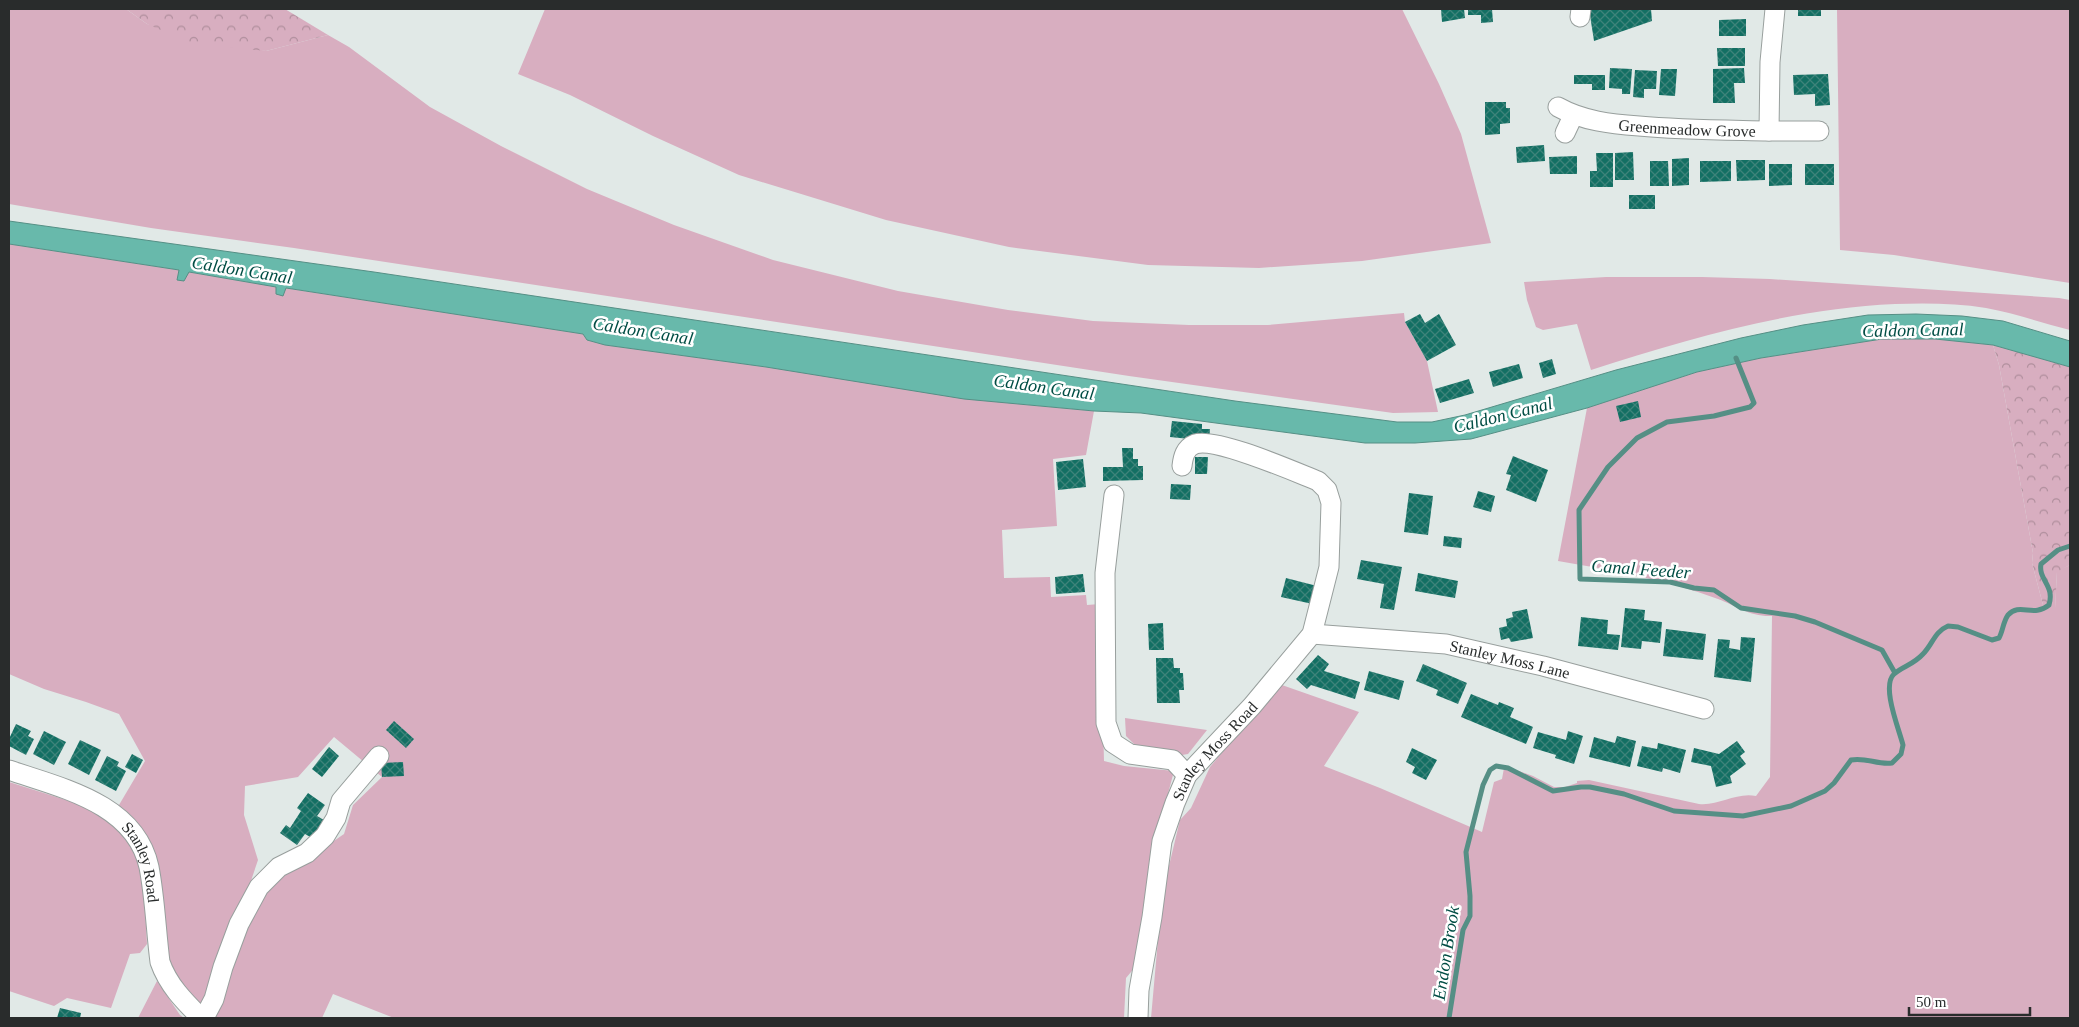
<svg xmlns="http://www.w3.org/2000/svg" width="2079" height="1027" font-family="'Times New Roman',serif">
	<defs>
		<pattern id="forest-crowns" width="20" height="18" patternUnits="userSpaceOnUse" patternTransform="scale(1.25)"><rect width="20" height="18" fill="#d8aec0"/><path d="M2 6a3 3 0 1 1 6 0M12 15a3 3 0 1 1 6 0" fill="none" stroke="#af8e9c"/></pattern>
		<pattern id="building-cross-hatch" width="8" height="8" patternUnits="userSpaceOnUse" patternTransform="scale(1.25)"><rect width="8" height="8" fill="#136f63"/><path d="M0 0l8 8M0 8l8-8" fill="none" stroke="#3e837a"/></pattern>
	</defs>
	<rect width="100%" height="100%" fill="#e1e9e7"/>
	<g fill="#d8aec0">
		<polygon points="9,9 126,9 147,24 266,51 328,35 349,47 430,107 501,146 587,189 674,225 773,260 898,291 1008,310 1093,321 1189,325 1268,325 1404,313 1405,322 1427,361 1438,412 1393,413 1129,376 294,248 151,228 9,204"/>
		<polygon points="545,9 1402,9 1439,84 1461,134 1491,243 1362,261 1259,268 1148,265 1009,247 886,220 739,175 653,136 570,95 518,74"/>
		<polygon points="1837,9 2070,9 2070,283 1894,255 1840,250"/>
		<path d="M9 244 179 270 184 281 188 272 277 287 283 295 285 288 583 334 587 340 605 345 766 367 1009 403 1094 411 1086 455 1053 459 1057 526 1002 530 1004 578 1050 577 1051 597 1086 595 1087 605 1100 604 1104 761 1124 766 1174 771 1150 862 1136 966 1126 978 1124 1018H394L333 994 322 1018H214L248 920 267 892 280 878 344 834 353 805 382 777 334 737 298 777 245 786 244 815 258 860 211 999 198 1006 177 984 169 961 156 857C149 836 137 819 119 805L145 761 119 714 86 702 44 689 9 674Z"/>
		<path d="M1606 277H1702L1770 279 2059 298 2070 300V330C2042 323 2014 313 1986 308 1956 303 1924 303 1895 304 1790 309 1690 338 1591 370L1577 324 1543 330 1536 327 1527 300 1524 282Z"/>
		<path d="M1882 339H1935L1993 345 1999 365 2033 553 2032 563 2043 605 2055 608 2057 571 2070 565V1018H1151L1162 895 1180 820 1191 808 1210 767 1279 684 1359 712 1324 766 1380 788 1482 832 1494 782 1502 779 1504 768 1519 771 1533 776 1554 787H1565L1577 783V781L1589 780 1699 804C1719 806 1736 792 1756 796L1770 777 1772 616C1750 617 1737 606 1718 599 1667 580 1611 570 1558 561L1587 408 1697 372 1761 358Z"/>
		<polygon points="1125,718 1207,730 1188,754 1176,756 1137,747 1126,736"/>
		<polygon points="9,782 85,806 107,815 126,834 138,861 144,891 147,944 140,953 130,954 111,1008 67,998 54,1006 9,991"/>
		<polygon points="157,981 180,1015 184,1018 138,1018"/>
	</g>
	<g fill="url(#forest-crowns)">
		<polygon points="126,9 285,9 328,35 266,51 192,44 147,24"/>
		<polygon points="1993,345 2070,367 2070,565 2057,572 2055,609 2043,605 2032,563 2033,553 1999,365"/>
	</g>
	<polygon fill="#68b9ab" stroke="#558f85" points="9,221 374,272 1235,401 1397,422 1432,422 1465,415 1616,370 1741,338 1803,325 1868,315 1916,314 1962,316 2003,321 2070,341 2070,367 1993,345 1935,339 1882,339 1761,358 1697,372 1587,408 1471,439 1415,443 1365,443 1141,413 1094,411 964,399 766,367 605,345 587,340 583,334 286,288 283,296 276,294 276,287 189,272 184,281 177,280 179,270 9,244"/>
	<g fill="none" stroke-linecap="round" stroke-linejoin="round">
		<g stroke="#558f85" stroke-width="5">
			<polyline points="1736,358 1754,403 1750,407 1714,416 1667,422 1637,438 1608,467 1579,510 1580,579 1670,582 1694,588 1714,590 1741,608 1795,616 1815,622 1882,650 1895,673"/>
			<path d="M1449 1018 1463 930 1470 916V896L1466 852 1483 785 1490 770 1496 766 1508 768 1553 791 1581 787H1590L1624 794 1674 811 1743 816 1791 806 1825 791 1834 783 1851 760C1866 757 1877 765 1892 763L1901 754 1903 745C1899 729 1881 686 1894 674 1903 666 1913 665 1923 654 1933 644 1934 632 1948 626L1958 627 1992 640 1999 638C2003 631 2003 622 2008 615 2020 602 2033 618 2049 605 2055 585 2038 580 2041 564L2058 550 2070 546"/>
		</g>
	</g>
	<g fill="url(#building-cross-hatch)">
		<polygon points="1441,9 1464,9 1465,18 1442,22"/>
		<polygon points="1468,9 1492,9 1493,22 1481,23 1481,15 1468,15"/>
		<polygon points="1589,9 1651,9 1652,21 1594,41"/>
		<rect x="1798" y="9" width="23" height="7"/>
		<polygon points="1746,19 1746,36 1719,36 1719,20"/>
		<polygon points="1717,48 1745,48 1745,66 1718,66"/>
		<polygon points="1610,68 1632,69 1630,94 1622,94 1622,89 1609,88"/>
		<polygon points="1744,68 1745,83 1734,83 1735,103 1713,103 1713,69"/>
		<polygon points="1661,69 1677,69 1675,96 1659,95"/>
		<polygon points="1635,70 1657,71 1656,89 1644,89 1644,98 1633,97"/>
		<polygon points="1828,74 1830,105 1815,106 1815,94 1794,95 1793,75"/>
		<polygon points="1574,75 1605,75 1605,90 1592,90 1592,84 1574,84"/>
		<polygon points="1485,102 1506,102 1506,108 1510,108 1510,123 1500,124 1500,134 1485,135"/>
		<polygon points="1544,145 1545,161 1517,163 1516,147"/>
		<polygon points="1633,152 1634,180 1615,180 1615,153"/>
		<polygon points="1596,153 1613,153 1613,187 1590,187 1590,171 1597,171"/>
		<polygon points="1577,156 1577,174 1550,174 1549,157"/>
		<polygon points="1689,158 1689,185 1672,186 1672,159"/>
		<polygon points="1736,160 1765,160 1765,180 1737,181"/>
		<polygon points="1650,161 1668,161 1669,186 1650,186"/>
		<polygon points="1700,161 1731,161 1731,181 1700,182"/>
		<polygon points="1769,164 1792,164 1792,185 1769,186"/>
		<rect x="1805" y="164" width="29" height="21"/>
		<rect x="1629" y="195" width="26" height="14"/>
		<polygon points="1420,314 1425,323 1439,314 1456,345 1427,361 1405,322"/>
		<polygon points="1552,359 1556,374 1543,378 1539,363"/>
		<polygon points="1519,364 1523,378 1493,387 1489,372"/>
		<polygon points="1469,379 1474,393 1440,403 1435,389"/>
		<polygon points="1638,401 1641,417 1620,422 1616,406"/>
		<polygon points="1172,421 1202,424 1202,429 1210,429 1209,441 1170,437"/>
		<polygon points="1122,448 1133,448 1133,459 1138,459 1138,466 1143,466 1143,480 1103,481 1103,467 1123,467"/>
		<polygon points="1513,456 1548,470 1536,502 1506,490 1511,475 1506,474"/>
		<polygon points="1195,457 1208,457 1207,474 1195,474"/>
		<polygon points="1083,459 1086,487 1058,490 1056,462"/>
		<polygon points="1171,484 1191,485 1190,500 1170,499"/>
		<polygon points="1478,491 1495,496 1491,512 1473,507"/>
		<polygon points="1409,493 1433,496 1428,535 1404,532"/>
		<polygon points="1444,536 1462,538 1461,548 1443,546"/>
		<polygon points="1361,560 1402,567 1394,610 1380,608 1384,584 1357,579"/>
		<polygon points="1418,573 1458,581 1455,598 1415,591"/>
		<polygon points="1083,574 1085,592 1056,594 1055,577"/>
		<polygon points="1286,578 1321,587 1317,605 1281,597"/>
		<polygon points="1625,608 1645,610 1644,620 1662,622 1660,643 1642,641 1641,649 1621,647"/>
		<polygon points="1527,609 1533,638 1511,642 1509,638 1501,640 1499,628 1507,626 1506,619 1513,617 1512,612"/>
		<polygon points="1581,617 1608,620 1607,634 1620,635 1618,650 1578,646"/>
		<polygon points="1163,623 1164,650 1149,650 1148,624"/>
		<polygon points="1666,629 1706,634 1703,660 1663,656"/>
		<polygon points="1741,637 1755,638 1751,682 1714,677 1718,639 1730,640 1729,648 1740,650"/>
		<polygon points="1318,655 1329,664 1324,671 1360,682 1355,699 1311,685 1307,689 1296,679"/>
		<polygon points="1156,658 1173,658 1174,668 1180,668 1180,673 1183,673 1184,690 1179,690 1180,703 1157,703"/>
		<polygon points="1423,664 1467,683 1458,704 1436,695 1438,690 1416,681"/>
		<polygon points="1369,671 1404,681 1399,700 1364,690"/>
		<polygon points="1471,694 1498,705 1499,702 1514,708 1510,717 1533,727 1526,744 1461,717"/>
		<polygon points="394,721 414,739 406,748 386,730"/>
		<polygon points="16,724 31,731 28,736 34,739 26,755 9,746 9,739"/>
		<polygon points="44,731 66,742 54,765 33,754"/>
		<polygon points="1568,731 1583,736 1574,764 1555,758 1556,755 1533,748 1538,732 1566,740"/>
		<polygon points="1617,736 1636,741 1630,767 1589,757 1594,737 1615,743"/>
		<polygon points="80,740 101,750 89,775 68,764"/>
		<polygon points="1737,741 1745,752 1740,756 1746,764 1730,776 1732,783 1716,787 1711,766 1691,762 1694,748 1719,754"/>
		<polygon points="1658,743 1686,750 1680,773 1663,768 1662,772 1637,766 1642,746 1657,749"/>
		<polygon points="329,747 339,756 322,777 312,769"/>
		<polygon points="1412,748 1437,760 1426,780 1412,773 1415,767 1406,762"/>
		<polygon points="132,754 143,760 136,773 125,767"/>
		<polygon points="107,756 119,762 117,766 126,771 116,791 95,780"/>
		<polygon points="403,762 404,776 382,777 381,763"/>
		<polygon points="308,793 325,805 317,816 324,820 312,838 305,834 297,845 280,833 286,825 290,828 301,811 297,808"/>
		<polygon points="60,1008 81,1013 80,1018 57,1018"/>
	</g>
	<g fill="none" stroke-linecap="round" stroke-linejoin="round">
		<g stroke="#989f9d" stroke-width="21">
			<g id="minor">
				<polyline points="1580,17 1581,9"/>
				<path id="s1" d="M1558 107C1583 121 1611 124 1639 126 1682 130 1726 130 1769 131L1770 62 1775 9"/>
				<polyline points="1769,131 1819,131"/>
				<polyline points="1565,133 1573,116"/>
				<polyline points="1114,495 1105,573 1106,723 1113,743 1130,754 1173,760 1187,775"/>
				<path id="s2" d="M1312 634 1446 644 1543 666 1704 709"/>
				<path id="s3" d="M9 770C61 788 135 803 149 867 155 898 156 931 160 962 168 985 184 1001 201 1018"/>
				<polyline points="204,1018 214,999 223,967 239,924 259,887 279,867 307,853 325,836 336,818 341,801 379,756"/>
				<path id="s4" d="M1138 1018 1139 990 1152 917 1162 841 1175 803 1187 775 1252 706 1312 634 1329 567 1331 503 1327 490 1318 481C1295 472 1216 437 1195 444 1185 448 1183 457 1182 466"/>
			</g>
		</g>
		<use href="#minor" stroke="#fff" stroke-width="19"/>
	</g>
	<g text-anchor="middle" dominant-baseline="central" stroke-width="5" stroke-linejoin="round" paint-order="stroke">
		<g font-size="16" fill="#292c2c" stroke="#fff">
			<text stroke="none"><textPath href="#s1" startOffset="132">Greenmeadow Grove</textPath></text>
			<text stroke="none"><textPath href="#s2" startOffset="200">Stanley Moss Lane</textPath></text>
			<text stroke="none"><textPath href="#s4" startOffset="285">Stanley Moss Road</textPath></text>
			<text stroke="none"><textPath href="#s3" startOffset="172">Stanley Road</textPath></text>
		</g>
		<g font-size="18" font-style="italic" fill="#014d44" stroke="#fff">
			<text transform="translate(242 270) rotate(9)">Caldon Canal</text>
			<text transform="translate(1913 330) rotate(-1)">Caldon Canal</text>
			<text transform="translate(643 331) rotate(9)">Caldon Canal</text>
			<text transform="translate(1044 387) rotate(8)">Caldon Canal</text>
			<text transform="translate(1503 415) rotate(-14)">Caldon Canal</text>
			<text transform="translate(1641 569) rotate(4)">Canal Feeder</text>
			<text transform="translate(1446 953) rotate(-81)">Endon Brook</text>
		</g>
	</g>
	<rect width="2079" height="1027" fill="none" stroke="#292c2c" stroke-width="20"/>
	<path d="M1909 1007v8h121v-8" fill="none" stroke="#292c2c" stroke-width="2.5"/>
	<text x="1916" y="1007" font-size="15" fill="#292c2c" stroke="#ffffff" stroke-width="4" paint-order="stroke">50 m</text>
</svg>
